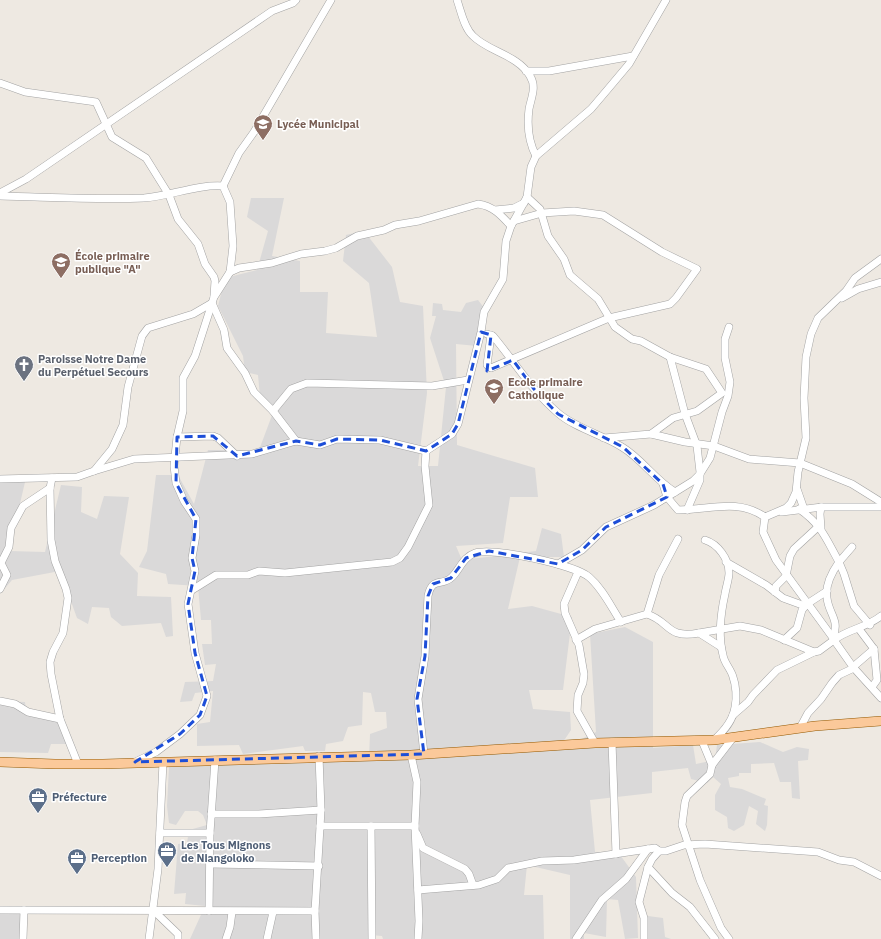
<svg xmlns="http://www.w3.org/2000/svg" width="881" height="939" font-family="'IBM Plex Sans',sans-serif">
	<rect width="100%" height="100%" fill="#eee9e2"/>
	<g fill="#dad9d9">
		<polygon points="251,198 284,198 272,256 300,261 300,292 328,292 326,333 377,337 369,283 343,261 346,235 364,231 392,267 400,302 423,306 427,393 418,466 438,466 446,387 430,338 436,316 432,316 433,303 442,304 443,310 461,312 466,303 478,300 485,309 477,346 456,344 457,445 535,468 538,497 510,497 503,543 456,546 462,560 536,551 542,528 561,534 564,557 520,557 508,609 532,606 572,617 563,690 529,690 533,709 570,712 571,730 557,751 596,732 590,634 625,627 653,642 653,748 693,745 696,764 715,760 717,745 760,742 783,752 797,747 809,749 808,760 798,761 800,799 792,798 791,782 780,782 774,763 751,764 751,773 739,773 739,776 728,778 730,787 742,789 766,799 764,805 768,806 767,825 765,831 756,824 758,811 749,806 744,825 734,831 728,828 727,817 715,810 715,795 721,784 713,777 707,783 691,779 688,768 652,772 652,793 590,800 595,852 618,852 636,877 638,938 625,939 618,900 607,899 606,937 584,933 584,939 570,939 570,875 527,865 524,895 543,895 544,939 383,939 382,936 371,935 370,939 190,939 205,906 185,904 186,893 174,894 178,844 187,843 189,830 207,825 203,815 198,811 185,811 176,825 169,823 167,806 169,767 369,759 370,734 387,728 386,712 375,712 371,693 363,692 362,725 348,727 343,741 326,744 325,751 305,751 303,746 243,754 239,745 197,746 197,724 210,722 213,691 195,693 192,701 180,702 185,682 213,681 216,664 205,665 202,644 212,644 211,620 201,620 198,586 168,584 166,574 139,567 147,551 156,475 178,475 194,504 208,450 259,450 274,410 260,397 258,375 245,372 243,356 218,306 225,278 257,270 268,231 247,217"/>
		<polygon points="0,479 25,482 9,551 45,552 61,485 82,487 81,512 97,519 104,496 129,497 120,554 138,573 137,596 171,597 173,636 166,637 161,623 122,626 111,617 109,608 92,607 88,624 77,618 60,571 12,580 0,594"/>
		<polygon points="0,701 25,702 26,710 59,716 69,744 51,744 48,753 0,752"/>
		<polygon points="0,911 27,911 26,939 0,939"/>
		<polygon points="648,916 663,918 665,937 671,939 646,939"/>
	</g>
	<g fill="none" stroke-linecap="round" stroke-linejoin="round">
		<g stroke="#a3a3a3" stroke-width="8">
			<g id="minor">
				<path d="M457 0C461 11 464 28 473 36 489 52 518 55 530 76 537 87 531 98 529 109 527 125 528 141 536 156"/>
				<polyline points="526,71 549,71 633,56"/>
				<polyline points="0,83 25,92 96,102 112,137 146,158 169,195 178,219 198,244 205,264 214,277 215,281 214,296"/>
				<polyline points="223,186 239,153 254,132 331,0"/>
				<polyline points="0,193 26,179 272,11 293,3 296,0"/>
				<path d="M0 196C48 197 97 200 144 198 170 196 199 184 223 186L230 202 233 246 230 272 214 297 195 356 183 378V411L177 437 174 466 176 483 184 501 196 519V535L192 558 195 571 188 604 195 653 207 696 200 715 180 734 156 752 135 762"/>
				<polyline points="527,197 540,209 548,236 564,259 570,275 598,299 615,327 632,339 641,341 670,357 706,369 722,393 697,411 673,418 651,434 604,438"/>
				<polyline points="495,210 514,208 524,203"/>
				<path d="M230 272 239 268 272 263 301 254 325 251 336 248 357 236 384 230 395 225 419 221 478 204C493 206 501 215 511 226"/>
				<polyline points="842,298 858,289 881,282"/>
				<path d="M487 334 493 336C514 361 532 391 558 413 575 428 603 435 622 447 642 459 655 480 675 492"/>
				<polyline points="491,335 487,365 491,368 609,318 670,304 676,298 697,269 662,252 603,215 574,211 542,213 514,221"/>
				<polyline points="670,357 685,414 697,446 700,472 700,480 687,510"/>
				<polyline points="273,411 291,389 307,383 432,386 468,380"/>
				<polyline points="651,434 685,442 714,446 749,459 800,463 852,484 881,502"/>
				<polyline points="177,437 213,436 218,438 237,456"/>
				<polyline points="94,471 134,459 252,454 296,441 320,445 337,439 380,440 426,451 452,434 458,424 481,332 484,312 503,279 506,241 511,226 527,197 531,167 536,156 591,109 608,89 629,64 666,0"/>
				<polyline points="52,478 50,488 51,540 55,561 66,589 68,598 63,633 53,652 50,662 51,674 60,719 78,764"/>
				<polyline points="0,479 77,477 94,471 112,449 123,425 128,387 142,336 148,328 193,314 212,303 224,330 227,348 245,373 254,392 273,411 296,441"/>
				<path d="M663 484 667 497 678 510C710 510 737 498 765 517L786 508 791 503 796 492 798 472 806 438 804 398 806 357 811 334 818 318 846 291 855 278 881 259"/>
				<polyline points="797,489 804,509"/>
				<polyline points="821,507 820,514 821,528"/>
				<path d="M799 509C822 525 826 539 839 562 832 572 825 586 827 598 829 615 840 619 833 638L834 640 819 651 814 652"/>
				<polyline points="782,512 822,507 881,507"/>
				<polyline points="765,517 763,532 776,560 833,638"/>
				<path d="M705 540C718 544 729 559 729 573 729 579 726 587 725 594 721 612 718 636 723 655 724 663 731 669 733 677 736 685 737 698 735 707 733 721 724 731 714 740"/>
				<polyline points="852,547 839,562 844,574 854,606 870,625"/>
				<polyline points="726,562 766,585 783,598 805,606"/>
				<polyline points="558,564 582,550 606,527 654,505 693,481 700,474 710,458 722,412 728,396 730,382 725,358 725,339 729,327"/>
				<polyline points="578,572 564,604 565,613 579,645 584,674 583,683 578,695 577,711 595,743"/>
				<polyline points="0,589 7,575 1,563 9,547 11,528 23,506 50,488"/>
				<polyline points="192,590 216,575 248,575 259,571 285,573 362,565 392,562 400,558 408,547 429,505 425,466 426,451"/>
				<polyline points="775,592 776,586 786,576 790,556 794,549 819,526"/>
				<polyline points="647,614 659,575 678,539"/>
				<path d="M881 616C866 628 848 629 834 640L853 667 881 698"/>
				<polyline points="699,633 740,626 761,630 814,652 777,670 753,695 748,702 733,715"/>
				<path d="M576 640 595 629 647 614C671 622 666 639 699 633L721 647"/>
				<polyline points="784,640 797,628 802,610 807,604 827,591"/>
				<polyline points="853,667 874,649 859,629"/>
				<polyline points="872,687 877,680 874,649"/>
				<polyline points="0,701 15,704 28,712 60,719"/>
				<polyline points="800,728 808,713 821,699 832,683 839,675 854,668"/>
				<polyline points="702,741 712,765"/>
				<polyline points="612,742 616,854"/>
				<path d="M424 754 418 699 425 656 428 596C432 576 442 587 452 577 460 569 463 557 475 553 493 547 575 565 589 577 603 589 611 607 621 622"/>
				<polyline points="411,755 417,782 415,826 419,921 418,939"/>
				<polyline points="211,814 259,814 321,810"/>
				<polyline points="320,826 415,826"/>
				<polyline points="371,826 372,939"/>
				<polyline points="160,833 210,833"/>
				<polyline points="417,834 423,848 465,869 469,874 473,885"/>
				<polyline points="210,864 319,866"/>
				<polyline points="648,867 672,893 690,907 715,939"/>
				<polyline points="418,890 479,885 497,879 508,868 542,861 574,860 655,848 659,851 666,851 684,845 705,844 818,852 839,860 854,862 881,876"/>
				<polyline points="0,910 315,911"/>
				<polyline points="153,910 178,934 178,939"/>
				<polyline points="209,911 210,833 215,760"/>
				<polyline points="23,939 24,910"/>
				<polyline points="149,939 158,869 163,762"/>
				<polyline points="226,939 230,927 232,912"/>
				<polyline points="267,939 273,912"/>
				<polyline points="316,939 315,911 321,810 319,756"/>
				<polyline points="576,939 602,900 626,879 648,849"/>
				<polyline points="644,939 644,918 639,902 648,867 652,859 659,851"/>
				<polyline points="729,939 721,928 700,880 682,825 685,802 687,796 710,774 712,765 732,739"/>
			</g>
		</g>
		<g stroke="#935801" stroke-width="10">
			<polyline id="major" points="0,762 55,764 103,764 411,755 595,743 714,740 815,726 881,721"/>
		</g>
		<use href="#minor" stroke="#fff" stroke-width="7"/>
		<use href="#major" stroke="#fbc99a" stroke-width="9"/>
	</g>
	<path fill="none" stroke="#1d4ed8" stroke-width="3" stroke-dasharray="8 5" stroke-linejoin="round" d="M481 332 491 335 487 371 513 360 534 389 558 414 623 447 663 484 667 497 606 527 582 550 558 564 489 551 466 558 451 578 433 584 428 596 425 656 417 699 424 754 135 762 180 734 200 715 207 696 195 653 188 604 195 571 192 558 196 519 176 483 177 437 213 436 237 456 296 441 320 445 337 439 380 440 426 451 452 434 458 424Z"/>
	<defs>
		<g id="school-pin" transform="scale(1)"><path d="M0 17L-7.5 6A9.5 9.5 0 1 1 7.5 6Z" fill="#8d6e63" stroke="#fff"/><path d="M0-5L7-2L0 1L-7-2ZM-4 1L0 2.5L4 1V4Q0 6-4 4Z" fill="#fff"/></g>
		<g id="church-pin" transform="scale(1)"><path d="M0 17L-7.5 6A9.5 9.5 0 1 1 7.5 6Z" fill="#6b7280" stroke="#fff"/><path d="M-1.2-6h2.4v3.5h3.3v2.4h-3.3V6h-2.4V-.1h-3.3v-2.4h3.3Z" fill="#fff"/></g>
		<g id="office-pin" transform="scale(1)"><path d="M0 17L-7.5 6A9.5 9.5 0 1 1 7.5 6Z" fill="#5c6f8a" stroke="#fff"/><path d="M-6-3h4V-5.5h4V-3h4V5H-6ZM-1-4.5V-3h2v-1.5ZM-6 0V1H6V0Z" fill="#fff"/></g>
	</defs>
	<g fill-rule="evenodd">
		<use href="#school-pin" x="263" y="124"/>
		<use href="#school-pin" x="61" y="262"/>
		<use href="#church-pin" x="24" y="365"/>
		<use href="#school-pin" x="494" y="388"/>
		<use href="#office-pin" x="38" y="797"/>
		<use href="#office-pin" x="167" y="851"/>
		<use href="#office-pin" x="77" y="858"/>
	</g>
	<g text-anchor="middle" dominant-baseline="central" stroke-width="3" stroke-linejoin="round" paint-order="stroke">
		<g font-size="11" font-weight="bold" fill="#785e54" stroke="#fff" text-anchor="start">
			<text x="277" y="124">Lycée Municipal</text>
			<text x="75" y="256">École primaire<tspan x="75" dy="13">publique "A"</tspan></text>
			<text x="508" y="382">Ecole primaire<tspan x="508" dy="13">Catholique</tspan></text>
		</g>
		<g font-size="11" font-weight="bold" fill="#5b616d" stroke="#fff" text-anchor="start">
			<text x="38" y="359">Paroisse Notre Dame<tspan x="38" dy="13">du Perpétuel Secours</tspan></text>
		</g>
		<g font-size="11" font-weight="bold" fill="#4e5e75" stroke="#fff" text-anchor="start">
			<text x="52" y="797">Préfecture</text>
			<text x="181" y="845">Les Tous Mignons<tspan x="181" dy="13">de Niangoloko</tspan></text>
			<text x="91" y="858">Perception</text>
		</g>
	</g>
</svg>
